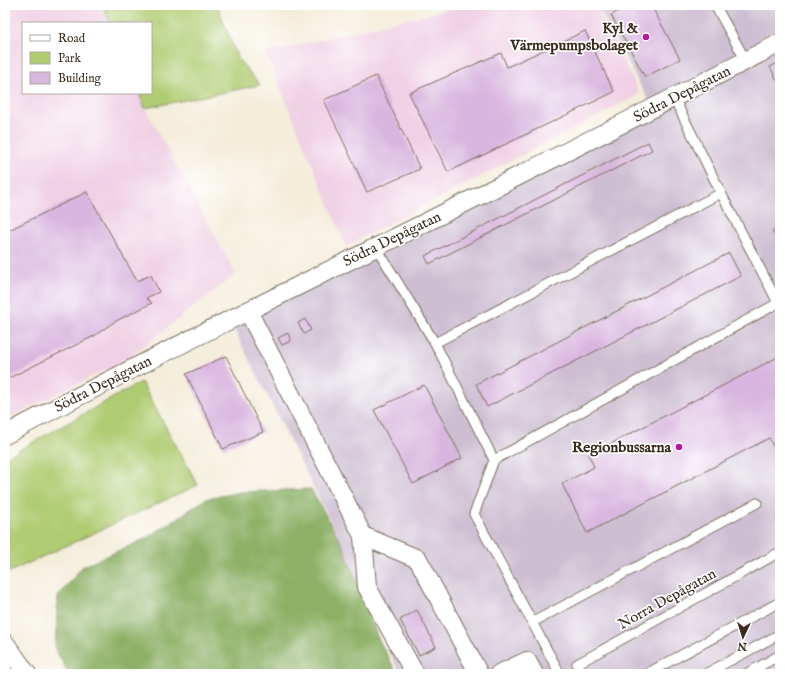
<svg xmlns="http://www.w3.org/2000/svg" width="785" height="679" font-family="'IM FELL English',serif">
	<rect width="100%" height="100%" fill="#fff"/>
	<filter id="ink" filterUnits="userSpaceOnUse"><feTurbulence type="fractalNoise" baseFrequency=".025" numOctaves="2"/><feDisplacementMap in="SourceGraphic" scale="8" xChannelSelector="R" yChannelSelector="G"/><feConvolveMatrix kernelMatrix="1 2 1 2 8 2 1 2 1" color-interpolation-filters="sRGB"/></filter>
	<filter id="wash" filterUnits="userSpaceOnUse"><feTurbulence type="fractalNoise" baseFrequency=".012" numOctaves="4" result="noise"/><feDisplacementMap in="SourceGraphic" scale="16" xChannelSelector="R" yChannelSelector="G"/><feGaussianBlur stdDeviation="0.9" result="paint"/><feColorMatrix in="noise" values="0 0 0 0 0 0 0 0 0 0 0 0 0 0 0 0 0 1.4 0 .05"/><feComposite in="paint" operator="in"/></filter>
	<g filter="url(#wash)">
		<rect width="100%" height="100%" fill="#f4edda"/>
		<g fill="#f0d0e4">
			<polygon points="5,5 103,5 110,23 23,23 23,93 139,93 145,108 236,274 127,359 5,420"/>
			<polygon points="465,5 596,5 640,94 346,246 266,53"/>
		</g>
		<polygon fill="#cebed1" points="597,5 780,5 780,674 400,674 367,605 344,548 229,319 652,107"/>
		<g fill="#b0cc73" stroke="#767b48">
			<polygon points="103,5 217,5 238,59 260,85 145,108 139,93 151,93 151,23 110,23"/>
			<polygon points="141,382 198,485 5,574 5,458"/>
		</g>
		<polygon fill="#8cb065" stroke="#646d42" points="311,489 344,548 377,636 397,674 69,674 55,649 58,597 82,567 147,538 206,499 241,492"/>
		<g id="blocks">
			<g fill="#d9b6df">
				<polygon points="630,5 651,5 680,59 645,77 611,15"/>
				<polygon points="585,31 614,92 448,172 409,93 501,53 507,67"/>
				<polygon points="780,62 780,86 770,67"/>
				<polygon points="376,76 420,169 367,192 324,100"/>
				<polygon points="648,142 652,150 429,264 425,256"/>
				<polygon points="87,192 137,281 151,275 159,292 146,298 152,303 114,322 94,336 5,380 5,232"/>
				<polygon points="780,227 780,245 772,231"/>
				<polygon points="729,253 741,276 487,407 476,384"/>
				<polygon points="305,319 311,330 304,334 298,323"/>
				<polygon points="288,333 291,341 282,345 278,338"/>
				<polygon points="226,356 263,432 223,449 186,374"/>
				<polygon points="780,356 780,460 769,438 587,533 562,484 594,467 589,455"/>
				<polygon points="424,385 462,458 413,484 374,410"/>
				<polygon points="417,610 436,647 419,655 400,620"/>
			</g>
		</g>
	</g>
	<g filter="url(#ink)">
		<use href="#blocks" fill-opacity="0" stroke="#7c6e60" stroke-width="1"/>
		<g fill="none" stroke-linecap="round" stroke-linejoin="round">
			<g stroke="#7c6e60" stroke-width="11">
				<g id="service">
					<polyline points="715,5 746,61"/>
					<polyline points="674,98 721,193"/>
					<polyline points="376,247 435,343"/>
					<polyline points="494,460 778,303 721,193 435,343 494,460 474,514 560,674"/>
					<polyline points="533,622 757,503"/>
					<polyline points="582,674 577,664 780,552"/>
					<polyline points="646,674 780,602"/>
					<polyline points="705,674 780,634"/>
					<polyline points="746,674 780,655"/>
				</g>
			</g>
			<g stroke="#7c6e60" stroke-width="20">
				<g id="minor">
					<polyline points="248,311 363,536 367,587 415,674"/>
					<path d="M5 435C107 380 212 329 316 277 471 200 626 123 780 43"/>
					<polyline points="363,536 418,559 479,674"/>
					<polyline points="5,643 27,674"/>
					<polyline points="499,674 527,661 534,674"/>
				</g>
			</g>
			<use href="#service" stroke="#fff" stroke-width="9"/>
			<use href="#minor" stroke="#fff" stroke-width="18"/>
		</g>
	</g>
	<g fill="#b5179e" stroke="#fff" stroke-width="1.5">
		<circle cx="646" cy="37" r="4"/>
		<circle cx="679" cy="447" r="4"/>
	</g>
	<g text-anchor="middle" dominant-baseline="central" stroke-width="3.5" stroke-linejoin="round" paint-order="stroke">
		<g font-size="15" font-weight="bold" fill="#3b2a1e" stroke="#fff" text-anchor="end">
			<text x="638" y="28">Kyl &amp;<tspan x="638" dy="17">Värmepumpsbolaget</tspan></text>
			<text x="671" y="447">Regionbussarna</text>
		</g>
		<g font-size="15" fill="#3b2a1e" stroke="#fff">
			<text transform="translate(682 94) rotate(-27)">Södra Depågatan</text>
			<text transform="translate(392 239) rotate(-26)">Södra Depågatan</text>
			<text transform="translate(103 384) rotate(-27)">Södra Depågatan</text>
			<text transform="translate(667 599) rotate(-29)">Norra Depågatan</text>
		</g>
	</g>
	<rect width="785" height="679" fill="none" stroke="#fff" stroke-width="20"/>
	<rect x="22" y="22" width="130" height="72" fill="#ffffff" stroke="#b1aaa5"/>
	<rect x="30" y="35" width="20" height="6" fill="#ffffff" stroke="#b1aaa5"/>
	<text x="58" y="42" font-size="12" fill="#3b2a1e">Road</text>
	<rect x="30" y="52" width="20" height="12" fill="#b0cc73" stroke="#b1aaa5"/>
	<text x="58" y="62" font-size="12" fill="#3b2a1e">Park</text>
	<rect x="30" y="72" width="20" height="12" fill="#d9b6df" stroke="#b1aaa5"/>
	<text x="58" y="82" font-size="12" fill="#3b2a1e">Building</text>
	<g transform="translate(743 637) rotate(184)" stroke="#ffffff" stroke-width="3" paint-order="stroke">
	<path d="M0-3L7 15L0 10L-7 15Z" fill="#3b2a1e"/>
	<text y="-6" font-size="11" font-weight="bold" text-anchor="middle" fill="#3b2a1e">N</text>
	</g>
</svg>
